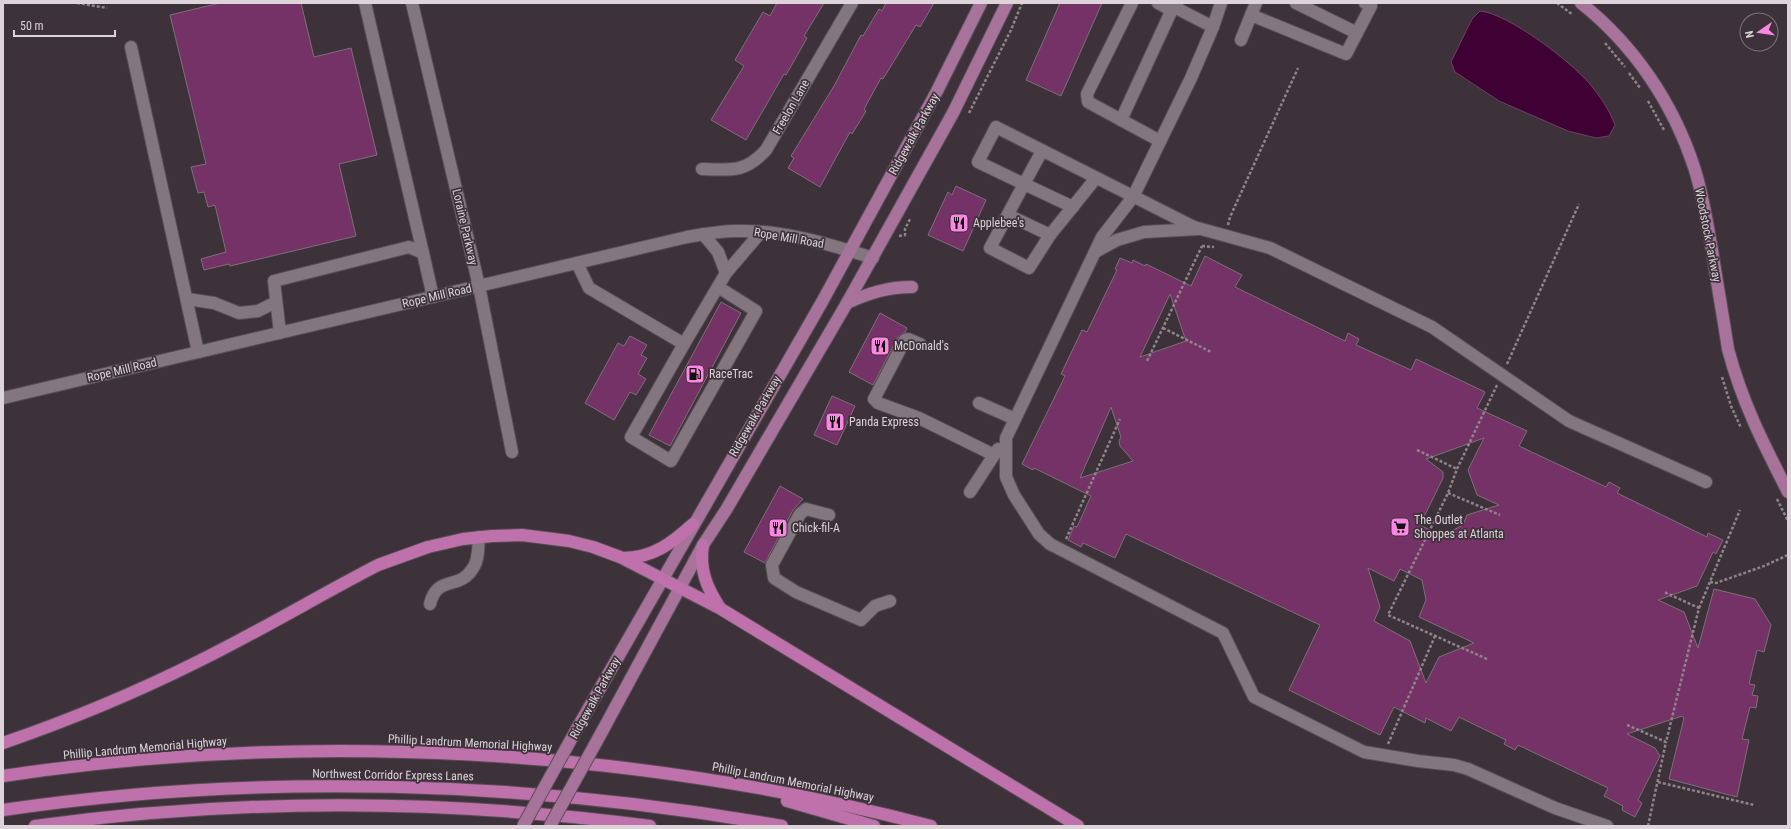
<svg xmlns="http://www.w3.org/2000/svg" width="1791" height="829" font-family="'Roboto Condensed',sans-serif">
	<rect width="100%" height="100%" fill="#3e323a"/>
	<path fill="#3f0034" stroke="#6e4066" d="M1480 11C1509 14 1570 61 1589 83 1600 96 1609 109 1615 125L1609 136 1596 138 1568 131 1499 101 1455 72 1451 62 1472 19Z"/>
	<g fill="#743266" stroke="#7d7079" fill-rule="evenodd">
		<polygon points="220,3 301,3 314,57 351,48 377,155 339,164 356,236 230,266 229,264 204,270 201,259 226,252 215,205 208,207 204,192 198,193 191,167 206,164 170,15"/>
		<polygon points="777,3 824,3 804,36 807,38 786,75 784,74 746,140 711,120 744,66 735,60 763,12 770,16"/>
		<polygon points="886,3 934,3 920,27 916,25 883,79 881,78 864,109 866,111 852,134 850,132 820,187 788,168 794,158 791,156 834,86 861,35 863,36 879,9 882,11"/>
		<polygon points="1060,3 1102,3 1061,96 1026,80"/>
		<polygon points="956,186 986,200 963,251 928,235 948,192 952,195"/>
		<path d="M1205 256 1242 275 1235 287 1345 341 1348 333 1359 339 1356 345 1411 370 1416 359 1485 392 1477 408 1527 431 1519 446 1606 487 1609 482 1620 488 1617 493 1707 537 1708 533 1723 540 1716 554 1713 552 1697 586 1658 600 1684 612 1698 648 1714 589 1755 599 1771 625 1764 652 1757 650 1749 684 1755 685 1752 695 1758 696 1756 708 1750 707 1742 739 1749 740 1737 797 1669 779 1684 718 1682 716 1627 734 1655 748 1660 756 1638 800 1642 803 1635 817 1622 810 1623 806 1604 796 1608 788 1518 745 1515 750 1504 744 1506 740 1459 717 1451 731 1426 718 1425 723 1394 707 1380 735 1289 690 1320 625 1126 534 1115 558 1083 543 1081 547 1068 540 1074 526 1077 527 1091 496 1034 468 1033 470 1022 464 1065 376 1061 374 1082 330 1087 332 1117 270 1115 269 1120 258 1132 263 1133 260 1145 266 1146 264 1191 286ZM1170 294 1186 341 1140 357ZM1111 407 1121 437 1119 441 1120 446 1133 461 1080 478ZM1484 438 1468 470 1477 495 1499 505 1467 515 1463 525 1442 536 1420 525 1443 478V472L1426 459ZM1368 568 1394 581 1400 569 1422 580 1426 600 1419 617 1474 643 1439 657 1426 683 1410 641 1374 621 1380 607Z"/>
		<polygon points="721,302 741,313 670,446 649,435"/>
		<polygon points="880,313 907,328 905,332 898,337 873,385 849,372"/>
		<polygon points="630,336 647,345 641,355 647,358 638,374 646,379 636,395 630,392 614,420 585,403 618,343 624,346"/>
		<polygon points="832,396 855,406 837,445 814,435"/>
		<polygon points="780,486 803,499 793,510 765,563 744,552"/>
	</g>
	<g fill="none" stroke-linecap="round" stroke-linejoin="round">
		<g stroke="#584e55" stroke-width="14">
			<g id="minor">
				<polyline points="365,3 423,253"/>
				<polyline points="412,3 479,286 512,452"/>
				<polyline points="1132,3 1087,94 1088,102 1160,141"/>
				<polyline points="1158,3 1171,10"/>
				<polyline points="1176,3 1178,9 1213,27"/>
				<polyline points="1221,3 1213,27 1191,78 1133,197 1102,237 1006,438 1006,477 1014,495 1039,534 1050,544 1223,633 1254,697 1364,752 1418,761 1454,765 1468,769 1555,808 1607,826"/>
				<polyline points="1256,3 1251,15 1346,54 1371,6 1365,3"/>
				<polyline points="1296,3 1357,33"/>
				<polyline points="1241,40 1251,15"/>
				<polyline points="131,47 198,352"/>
				<polyline points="1121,120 1175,3"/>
				<polyline points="1042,151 1024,184 1073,207"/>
				<path d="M702 169C731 170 745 173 766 150L852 3"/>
				<polyline points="1096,178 1050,235 1029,268 990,248 1024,184 978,162 996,127 1194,227 1270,248 1432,327 1569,421 1706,482"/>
				<polyline points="1008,215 1050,235"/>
				<polyline points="703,234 718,252 726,273"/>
				<polyline points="1095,252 1117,240 1144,232 1198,229"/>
				<polyline points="577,263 589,288 684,344 726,273 761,232"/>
				<polyline points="187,299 214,303 239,313 258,311 276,302"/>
				<polyline points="280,333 274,281 409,247 423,253 433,297"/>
				<polyline points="684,344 631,437 671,461 756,311 718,287"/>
				<polyline points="920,344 908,339 905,340 874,399 878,403 919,418 994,455"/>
				<path d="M3 398 687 237C704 234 720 231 737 231 783 230 829 244 873 258"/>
				<polyline points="979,403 1015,419"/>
				<polyline points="970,492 998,449"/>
				<polyline points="829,515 806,509 800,514 772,565 774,578 796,592 861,620 875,606 890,601"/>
				<path d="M430 604C437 574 460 591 473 568 479 560 478 547 479 537"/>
			</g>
		</g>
		<g stroke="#584e55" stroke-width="14">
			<g id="major">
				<path d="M1581 3C1634 45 1673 103 1694 167 1703 194 1707 223 1712 250 1717 283 1723 316 1728 349 1742 402 1763 443 1788 492"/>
				<path d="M847 303C869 293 888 287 912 287"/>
				<polyline points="579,725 822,302 937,91 981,3"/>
				<polyline points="604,728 703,545 726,510 847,303 953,113 1007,3"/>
			</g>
		</g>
		<g stroke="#584e55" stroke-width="14">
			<g id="highway">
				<path d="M703 545C699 570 707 588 720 608"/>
				<path d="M623 558C653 558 672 543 693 524"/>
				<path d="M3 743C70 720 135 693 199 661 260 631 318 596 378 565L428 547 463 539 492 536 522 535 569 541 593 547 620 557 721 609 1078 826"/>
				<path d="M3 776C308 730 633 748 931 826"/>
				<polyline points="787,801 874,826"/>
				<path d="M3 810C258 772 528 781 782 826"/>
				<path d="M35 826C239 798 446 799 650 826"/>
			</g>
		</g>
		<g stroke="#8e848a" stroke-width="2.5" stroke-dasharray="3 2" stroke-linecap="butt">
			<polyline points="77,3 107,8"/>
			<polyline points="1557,3 1573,15"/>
			<polyline points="1605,43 1625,67"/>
			<polyline points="1629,73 1640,88"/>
			<polyline points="1648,101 1664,130"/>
			<polyline points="969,113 1011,30 1022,3"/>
			<polyline points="1228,225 1230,217 1298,68"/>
			<polyline points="899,236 905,235 905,229 910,219"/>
			<polyline points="1202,246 1214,247"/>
			<polyline points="1163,328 1211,352"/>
			<polyline points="1147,361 1202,246"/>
			<polyline points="1507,364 1579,204"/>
			<polyline points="1722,377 1731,406 1741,428"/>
			<polyline points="1417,450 1457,469"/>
			<polyline points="1448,493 1500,515"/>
			<polyline points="1777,499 1788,521"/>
			<polyline points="1066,539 1120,419"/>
			<polyline points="1710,582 1716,583 1764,566 1788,555"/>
			<polyline points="1699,608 1740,510"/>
			<polyline points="1487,659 1388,615 1448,493 1457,469 1497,385"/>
			<polyline points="1627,725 1666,742 1699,608 1664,592"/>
			<polyline points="1388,744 1435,636"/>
			<polyline points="1658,782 1754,805"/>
			<polyline points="1648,826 1666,742"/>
		</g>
		<use href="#minor" stroke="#83767f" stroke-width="12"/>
		<use href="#major" stroke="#a7739a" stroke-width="12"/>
		<use href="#highway" stroke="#bf71ac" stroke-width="12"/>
		<g stroke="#584e55" stroke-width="14" stroke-linecap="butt">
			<g id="major-bridge">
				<polyline points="523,826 579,725"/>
				<polyline points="550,826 604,728"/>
			</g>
		</g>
		<use href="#major-bridge" stroke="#a7739a" stroke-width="12"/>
	</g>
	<defs>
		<g id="restaurant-square" transform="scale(1)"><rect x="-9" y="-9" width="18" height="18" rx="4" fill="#fd86e2" stroke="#3e323a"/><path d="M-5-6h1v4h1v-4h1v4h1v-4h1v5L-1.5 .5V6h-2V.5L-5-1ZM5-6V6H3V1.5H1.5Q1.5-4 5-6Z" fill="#111"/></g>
		<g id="fuel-square" transform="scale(1)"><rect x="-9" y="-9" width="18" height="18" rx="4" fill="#fd86e2" stroke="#3e323a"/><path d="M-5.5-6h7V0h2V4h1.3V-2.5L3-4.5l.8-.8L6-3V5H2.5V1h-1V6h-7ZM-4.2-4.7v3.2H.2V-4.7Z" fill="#111"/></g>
		<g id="supermarket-square" transform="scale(1)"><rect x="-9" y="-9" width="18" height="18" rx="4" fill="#fd86e2" stroke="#3e323a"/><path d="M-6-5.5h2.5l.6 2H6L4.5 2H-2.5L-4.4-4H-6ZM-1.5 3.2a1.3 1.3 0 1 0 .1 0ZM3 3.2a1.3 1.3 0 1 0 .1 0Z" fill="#111"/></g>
	</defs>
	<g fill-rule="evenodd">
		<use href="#restaurant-square" x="959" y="223"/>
		<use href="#restaurant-square" x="880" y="346"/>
		<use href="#fuel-square" x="695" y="374"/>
		<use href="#restaurant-square" x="835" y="422"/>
		<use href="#supermarket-square" x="1400" y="527"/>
		<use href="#restaurant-square" x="778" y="528"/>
	</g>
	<g text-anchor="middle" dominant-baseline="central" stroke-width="3.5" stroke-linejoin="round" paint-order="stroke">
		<g font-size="12" fill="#dcd4d9" stroke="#3e323a">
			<text transform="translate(791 107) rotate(-60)">Freelon Lane</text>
			<text transform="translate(914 134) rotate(-61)">Ridgewalk Parkway</text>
			<text transform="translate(465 227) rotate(77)">Loraine Parkway</text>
			<text transform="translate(1708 235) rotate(79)">Woodstock Parkway</text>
			<text transform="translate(789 238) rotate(10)">Rope Mill Road</text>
			<text transform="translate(437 296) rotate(-13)">Rope Mill Road</text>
			<text transform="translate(122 370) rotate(-13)">Rope Mill Road</text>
			<text transform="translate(755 416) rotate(-60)">Ridgewalk Parkway</text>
			<text transform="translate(595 698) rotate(-61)">Ridgewalk Parkway</text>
			<text transform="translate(470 743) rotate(3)">Phillip Landrum Memorial Highway</text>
			<text transform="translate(145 748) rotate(-5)">Phillip Landrum Memorial Highway</text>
			<text transform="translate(393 775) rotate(1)">Northwest Corridor Express Lanes</text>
			<text transform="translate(793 782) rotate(11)">Phillip Landrum Memorial Highway</text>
		</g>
		<g font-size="12" fill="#dcd4d9" stroke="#3e323a" text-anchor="start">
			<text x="973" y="223">Applebee's</text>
			<text x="894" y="346">McDonald's</text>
			<text x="709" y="374">RaceTrac</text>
			<text x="849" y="422">Panda Express</text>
			<text x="1414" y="520">The Outlet<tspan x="1414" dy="14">Shoppes at Atlanta</tspan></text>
			<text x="792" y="528">Chick-fil-A</text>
		</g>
	</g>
	<rect width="1791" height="829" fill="none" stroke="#dcd4d9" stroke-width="8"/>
	<g transform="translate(1759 32) rotate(257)"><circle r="19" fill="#3e323a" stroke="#7d737a"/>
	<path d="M0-3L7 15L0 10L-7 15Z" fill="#fd86e2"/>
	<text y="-6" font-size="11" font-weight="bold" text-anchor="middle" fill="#dcd4d9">N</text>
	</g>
	<path d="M14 30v6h101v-6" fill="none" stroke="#dcd4d9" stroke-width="2"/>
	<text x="20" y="30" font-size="12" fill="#dcd4d9" stroke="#3e323a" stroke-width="3" paint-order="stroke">50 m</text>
</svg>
